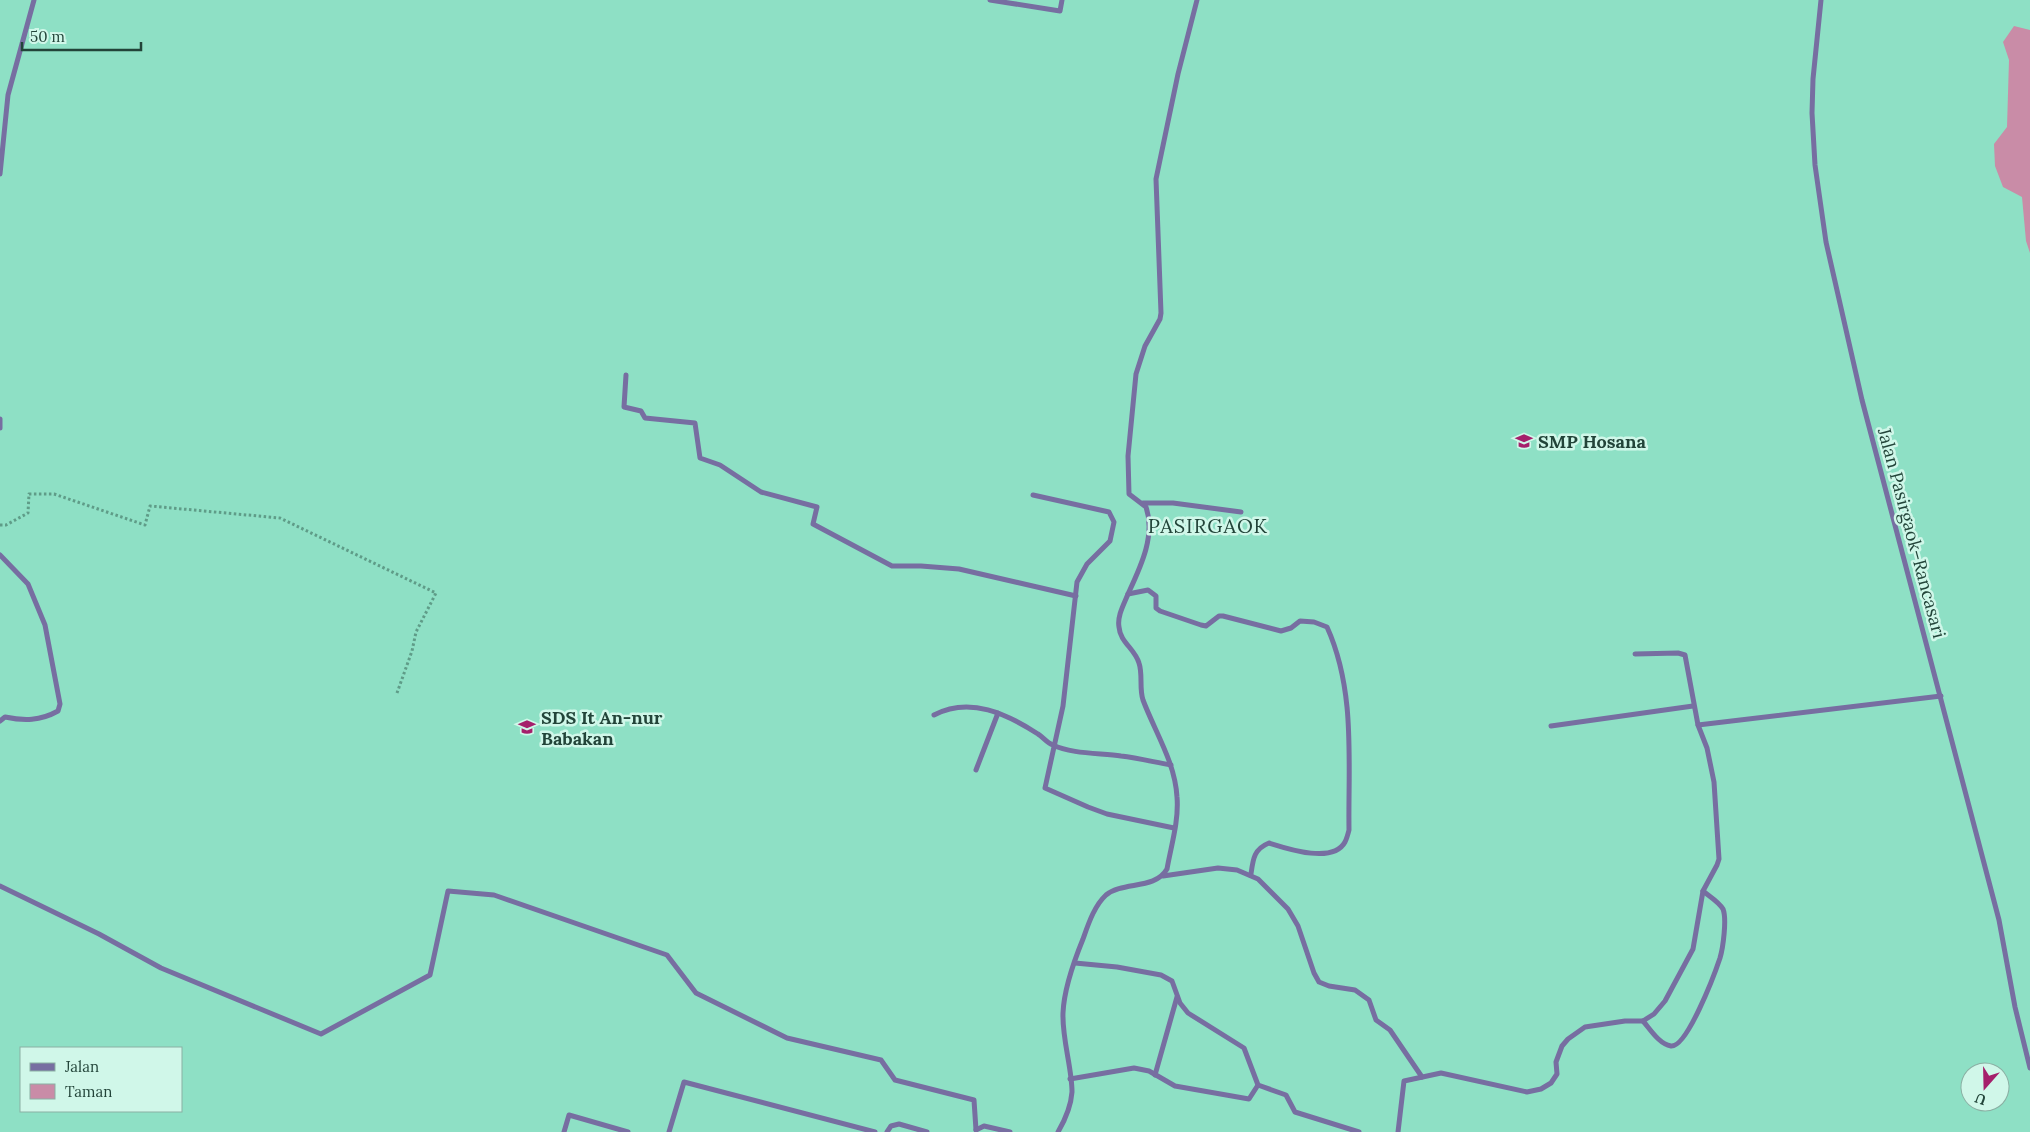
<svg xmlns="http://www.w3.org/2000/svg" width="2030" height="1132" font-family="Lora,serif">
	<rect width="100%" height="100%" fill="#8ee0c5"/>
	<polygon fill="#c98ca7" points="2014,26 2030,30 2030,253 2026,241 2022,197 2003,187 1995,166 1994,144 2007,127 2009,60 2003,42"/>
	<g fill="none" stroke-linecap="round" stroke-linejoin="round">
		<polyline stroke="#5f9c88" stroke-width="3" stroke-dasharray="2.5 2.5" stroke-linecap="butt" points="0,525 6,525 28,513 29,494 54,494 145,525 150,506 280,518 436,593 416,632 412,651 397,693"/>
		<g stroke="#776ea1" stroke-width="5">
			<polyline points="990,0 1060,11 1062,0"/>
			<polyline points="1821,0 1813,79 1812,113 1815,165 1826,242 1862,400 1999,920 2015,1007 2030,1068"/>
			<polyline points="0,174 8,95 34,0"/>
			<polyline points="626,375 624,407 641,411 645,418 695,423 700,458 720,465 761,492 817,507 813,524 892,566 921,566 959,569 1076,596"/>
			<polyline points="0,419 0,428"/>
			<polyline points="1033,495 1109,512 1114,522 1110,541 1087,564 1077,582 1063,706 1045,788 1088,807 1107,814 1174,828"/>
			<polyline points="1143,503 1173,503 1241,512"/>
			<path d="M0 555 28 584 45 625 60 704 58 711C40 721 24 721 5 717L0 721"/>
			<path d="M1128 594 1148 590 1156 596V608L1160 611 1201 625 1206 626 1219 616H1223L1281 631 1291 628 1300 621 1314 622 1327 627C1356 691 1348 763 1349 830 1348 834 1347 838 1345 842 1333 864 1288 849 1269 843 1254 849 1253 859 1251 874"/>
			<path d="M934 715C970 696 1007 714 1038 734 1043 737 1047 743 1053 745 1071 754 1101 753 1121 756 1138 758 1154 762 1171 765"/>
			<polyline points="1698,725 1941,696"/>
			<polyline points="1551,726 1693,706"/>
			<polyline points="976,770 998,713"/>
			<polyline points="1163,876 1218,868 1237,870 1258,879 1288,909 1298,926 1314,973 1319,982 1329,986 1355,990 1369,1000 1376,1020 1390,1030 1422,1077"/>
			<polyline points="0,886 99,934 161,968 321,1034 430,975 448,891 494,895 667,955 696,993 787,1038 881,1060 895,1080 974,1100 976,1130"/>
			<polyline points="1075,963 1117,967 1161,975 1172,981 1180,1003 1188,1013 1244,1048 1258,1085 1286,1095 1295,1112 1359,1132"/>
			<path d="M1643 1021C1650 1029 1659 1044 1671 1046 1687 1048 1715 973 1720 958 1723 948 1727 919 1723 909 1719 902 1709 896 1703 891"/>
			<polyline points="1155,1075 1177,997"/>
			<polyline points="1070,1079 1134,1068 1149,1071 1175,1086 1249,1099 1258,1085"/>
			<polyline points="976,1130 984,1126 1010,1132"/>
			<polyline points="564,1132 569,1115 628,1132"/>
			<polyline points="669,1132 684,1082 875,1132"/>
			<polyline points="887,1132 891,1126 899,1124 927,1132"/>
			<path d="M1058 1132C1065 1120 1071 1106 1072 1092 1072 1068 1062 1039 1063 1013 1064 988 1074 961 1083 939 1088 925 1094 906 1106 895 1123 881 1155 890 1167 869 1171 846 1179 821 1177 797 1175 762 1155 732 1143 700 1139 688 1143 675 1139 663 1135 649 1120 642 1119 627 1117 616 1124 604 1128 594 1140 568 1156 536 1146 507L1129 494 1128 456 1136 374 1145 346 1160 319 1161 313 1156 179 1178 74 1197 0"/>
			<polyline points="1398,1132 1404,1081 1441,1073 1527,1092 1541,1089 1551,1083 1557,1074 1556,1062 1562,1046 1568,1039 1585,1027 1625,1021 1643,1021 1654,1014 1665,1001 1693,949 1703,891 1717,865 1719,859 1714,782 1707,748 1698,725 1685,655 1678,653 1635,654"/>
		</g>
	</g>
	<defs>
		<g id="school-bare" transform="scale(1.35)"><path d="M0-5L7-2L0 1L-7-2ZM-4 1L0 2.5L4 1V4Q0 6-4 4Z" fill="#a51f6b" stroke="#d0f7e9" stroke-width="2.5" paint-order="stroke"/></g>
	</defs>
	<g fill-rule="evenodd">
		<use href="#school-bare" x="1524" y="441"/>
		<use href="#school-bare" x="527" y="727"/>
	</g>
	<g text-anchor="middle" dominant-baseline="central" stroke-width="5" stroke-linejoin="round" paint-order="stroke">
		<g font-size="18" font-weight="bold" fill="#224439" stroke="#d0f7e9" text-anchor="start">
			<text x="1538" y="441">SMP Hosana</text>
			<text x="541" y="717">SDS It An-nur<tspan x="541" dy="21">Babakan</tspan></text>
		</g>
		<g font-size="18" fill="#224439" stroke="#d0f7e9">
			<text transform="translate(1912 533) rotate(75)">Jalan Pasirgaok–Rancasari</text>
		</g>
		<g font-size="20" letter-spacing="1" fill="#224439" stroke="#d0f7e9">
			<text x="1208" y="525">PASIRGAOK</text>
		</g>
	</g>
	<rect x="20" y="1047" width="162" height="65" fill="#d0f7e9" stroke="#8aafa3"/>
	<rect x="30" y="1063" width="25" height="8" fill="#776ea1" stroke="#8aafa3"/>
	<text x="65" y="1072" font-size="15" fill="#224439">Jalan</text>
	<rect x="30" y="1084" width="25" height="15" fill="#c98ca7" stroke="#8aafa3"/>
	<text x="65" y="1097" font-size="15" fill="#224439">Taman</text>
	<g transform="translate(1985 1087) rotate(200)"><circle r="24" fill="#d0f7e9" stroke="#8aafa3"/>
	<path d="M0-4L9 19L0 12L-9 19Z" fill="#a51f6b"/>
	<text y="-8" font-size="14" font-weight="bold" text-anchor="middle" fill="#224439">U</text>
	</g>
	<path d="M22 42v8h119v-8" fill="none" stroke="#224439" stroke-width="2.5"/>
	<text x="30" y="42" font-size="15" fill="#224439" stroke="#d0f7e9" stroke-width="4" paint-order="stroke">50 m</text>
</svg>
